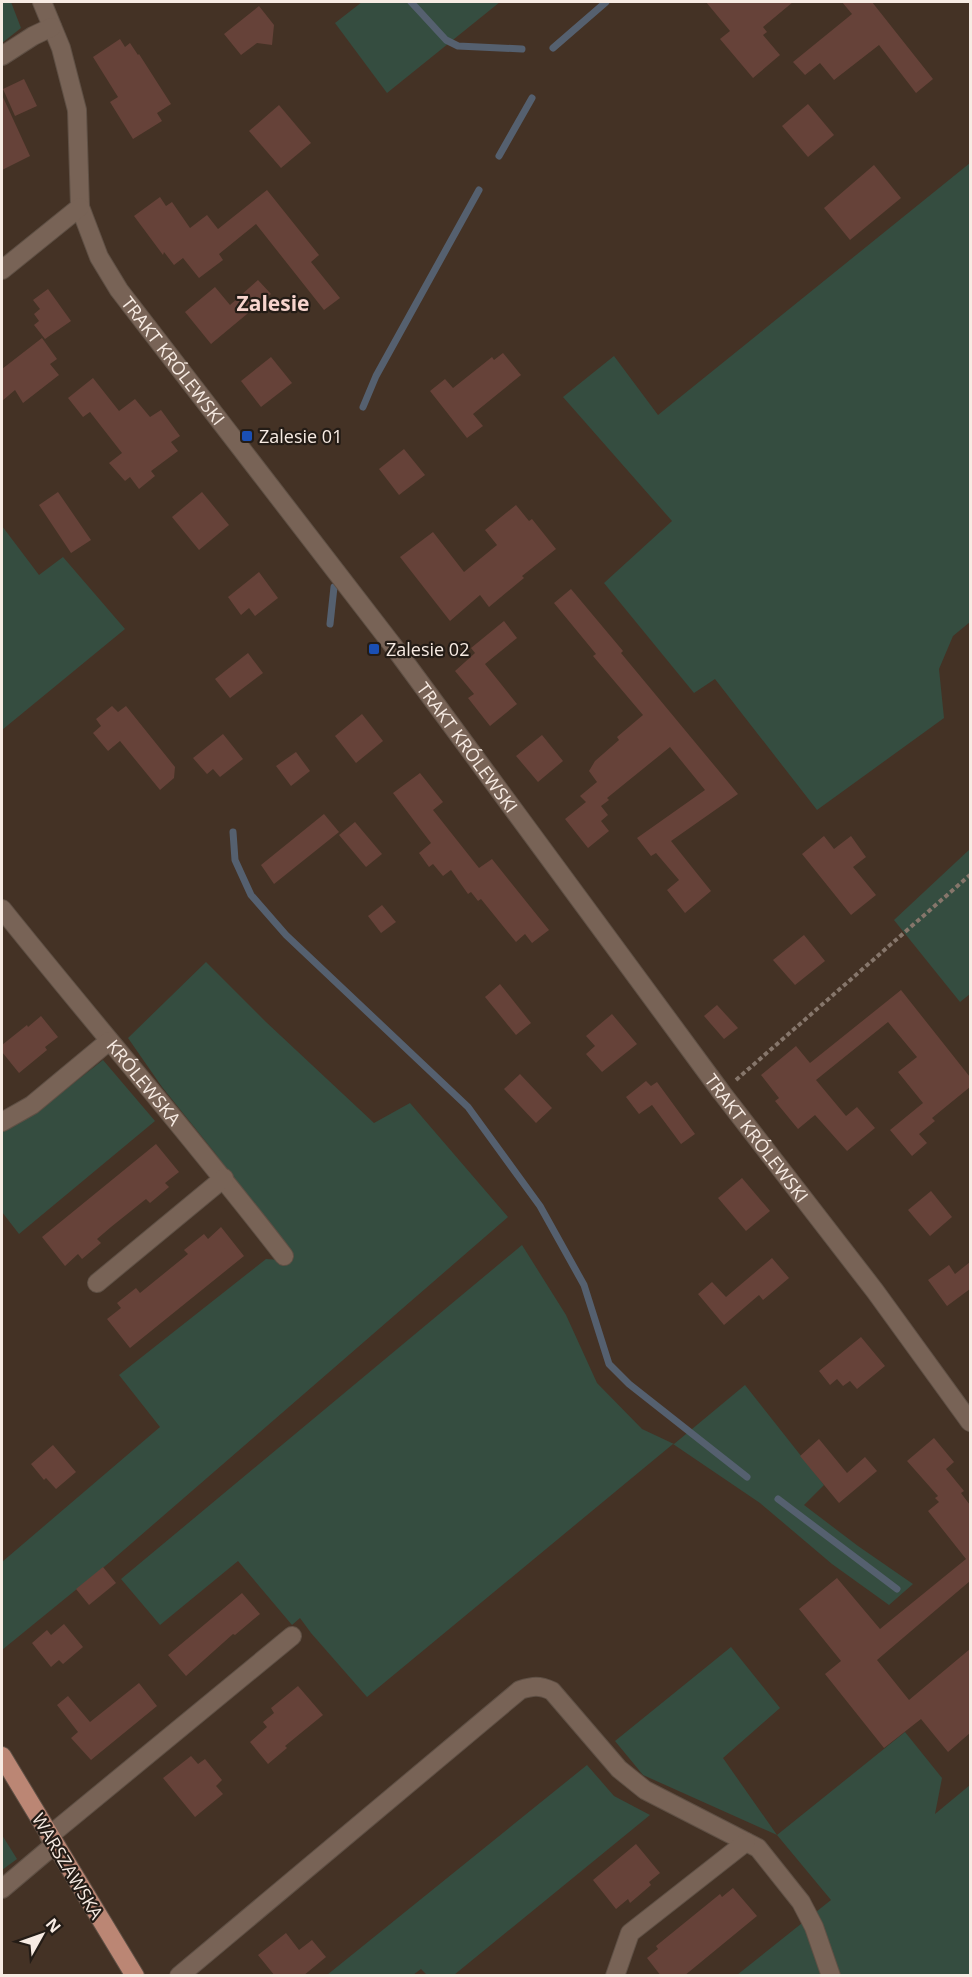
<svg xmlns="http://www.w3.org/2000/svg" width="972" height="1977" font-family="'Open Sans',sans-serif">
	<rect width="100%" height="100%" fill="#443225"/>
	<g fill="#354d40">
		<polygon points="2,2 11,2 21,28 2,43"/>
		<polygon points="362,2 500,2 387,93 335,23"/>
		<polygon points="970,163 970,622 953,636 939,669 944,718 817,810 715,679 694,693 604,583 672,521 563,397 614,356 658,415"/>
		<polygon points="2,526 39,575 63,557 125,629 2,730"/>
		<polygon points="970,849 970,994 960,1002 894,920"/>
		<polygon points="206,962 266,1022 374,1123 410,1103 508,1217 110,1562 2,1650 2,1562 160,1427 119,1375 266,1259 293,1261 215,1153 162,1087 128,1038"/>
		<polygon points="103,1060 155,1121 19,1234 2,1212 2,1132 17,1120 32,1116"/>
		<polygon points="522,1245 566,1315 597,1383 642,1429 674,1444 745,1385 824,1485 804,1505 858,1546 913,1584 889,1605 832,1564 760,1503 673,1444 367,1697 311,1633 300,1618 292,1625 238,1561 160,1625 121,1579"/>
		<polygon points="731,1647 780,1708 723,1758 777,1835 905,1732 942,1778 935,1814 970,1785 970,1975 737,1975 831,1900 777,1835 643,1775 615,1741"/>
		<polygon points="587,1765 614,1796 650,1815 454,1975 427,1975 421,1969 413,1975 327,1975"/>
		<polygon points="2,1835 17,1859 2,1870"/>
	</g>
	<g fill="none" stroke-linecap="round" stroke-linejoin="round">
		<g stroke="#55606f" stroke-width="7">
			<polyline points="411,2 446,40 458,46 522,49"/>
			<polyline points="553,48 606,2"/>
			<polyline points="499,156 532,98"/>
			<polyline points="363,407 376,376 479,190"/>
			<polyline points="330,624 334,587"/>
			<polyline points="233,832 235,860 251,895 286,935 468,1107 540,1206 584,1285 609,1364 629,1384 747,1477"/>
			<polyline points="778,1499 897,1589"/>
		</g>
	</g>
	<g fill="#664239">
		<polygon points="706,2 793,2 763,27 767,32 763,35 780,55 753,78 720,39 730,31"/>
		<polygon points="842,2 872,2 933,79 916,93 879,45 834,80 820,63 805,75 793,62 852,14"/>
		<polygon points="259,6 274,25 272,45 257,43 241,55 224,34"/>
		<polygon points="120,39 125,47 130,43 138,55 139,54 171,104 157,113 162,121 133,139 110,102 118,97 93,57"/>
		<polygon points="24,79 37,106 15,116 3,89"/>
		<polygon points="2,95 30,156 2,170"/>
		<polygon points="808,104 834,135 808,157 782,126"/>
		<polygon points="279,105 311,143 281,168 249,131"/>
		<polygon points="874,165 901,198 850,240 824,208"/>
		<polygon points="267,190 319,255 311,262 340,298 324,310 256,224 219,254 223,260 199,278 183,258 174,265 164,252 163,255 134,216 160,197 166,206 172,202 190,228 207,215 218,229"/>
		<polygon points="258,280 271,294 211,344 185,312 215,287 230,305"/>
		<polygon points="48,289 71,321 45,339 34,325 39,321 34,314 40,309 33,300"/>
		<polygon points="42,338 57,359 50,364 59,375 23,403 15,390 2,401 2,369"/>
		<polygon points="503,353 521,375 473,414 483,426 467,438 430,391 445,379 453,388 492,357 494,360"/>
		<polygon points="271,357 292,383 261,407 241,381"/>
		<polygon points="93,378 119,411 135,399 150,417 161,410 180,436 171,442 178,451 151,471 155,476 139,489 130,477 125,481 109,463 122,453 90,412 83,417 68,398"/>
		<polygon points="404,449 425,475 399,495 379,469"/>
		<polygon points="58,492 91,540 71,553 39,505"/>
		<polygon points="202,492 229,525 199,550 172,517"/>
		<polygon points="516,505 529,521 532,519 556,549 522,576 524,578 489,607 480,595 450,621 400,557 433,532 464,572 497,545 485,530"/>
		<polygon points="259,572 278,598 255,616 249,608 241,615 228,597"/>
		<polygon points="571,589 623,651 621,653 738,794 671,841 711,891 685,913 667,890 679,880 656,853 651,856 637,838 705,790 670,747 607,798 609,800 601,806 608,815 601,821 609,831 588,848 565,819 586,802 580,796 597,782 589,771 595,761 619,740 617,737 643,715 593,656 596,654 554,603"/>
		<polygon points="504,621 517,638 485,664 517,704 490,726 468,698 474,694 455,671 475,653 471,648"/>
		<polygon points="248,653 263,673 230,698 215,679"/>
		<polygon points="112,706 118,712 126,706 175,767 174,778 160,790 120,741 108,751 93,733 101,726 96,719"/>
		<polygon points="362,714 383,741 356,763 335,736"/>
		<polygon points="223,734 243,759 220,777 213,769 207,774 193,758"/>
		<polygon points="542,735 563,761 538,782 516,756"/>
		<polygon points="296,752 310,771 291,786 276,766"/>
		<polygon points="420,773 443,802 433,810 479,868 492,859 549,930 532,943 525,934 516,942 481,899 478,901 471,892 468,894 451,870 443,876 433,864 429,867 419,853 431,843 393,793"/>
		<polygon points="324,814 339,832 274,884 261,865"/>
		<polygon points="355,822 382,854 366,867 339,835"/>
		<polygon points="824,836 834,849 851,836 866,857 853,867 876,895 851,915 802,854"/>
		<polygon points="382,905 396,922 381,933 368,916"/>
		<polygon points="804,935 825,961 795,985 773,960"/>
		<polygon points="500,984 531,1023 516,1035 485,997"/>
		<polygon points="901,990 970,1077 970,1087 932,1118 935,1121 919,1134 927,1143 912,1156 890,1130 923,1103 898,1072 917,1057 888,1022 816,1080 846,1116 857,1107 875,1128 847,1151 815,1115 798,1129 775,1101 779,1098 761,1075 796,1046 810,1063"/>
		<polygon points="717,1005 738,1028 724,1039 704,1016"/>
		<polygon points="612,1014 637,1044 602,1072 586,1054 595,1046 586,1036"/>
		<polygon points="41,1016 58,1037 45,1047 47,1050 19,1073 2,1052 2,1045 27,1025 28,1027"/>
		<polygon points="520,1074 552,1108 536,1123 504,1089"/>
		<polygon points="646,1081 651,1086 657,1082 695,1134 681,1144 652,1105 639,1114 626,1097"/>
		<polygon points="156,1144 179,1172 165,1183 169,1187 150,1203 146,1199 111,1227 97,1239 101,1243 82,1259 78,1254 65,1266 42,1237"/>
		<polygon points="742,1178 770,1211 746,1231 718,1198"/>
		<polygon points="931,1191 952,1217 930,1236 908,1210"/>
		<polygon points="221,1227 244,1256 130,1348 107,1319 121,1308 117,1303 136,1288 140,1293 188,1254 184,1250 204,1234 208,1239"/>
		<polygon points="772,1258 789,1278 763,1300 759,1295 724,1325 698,1294 712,1282 726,1297"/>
		<polygon points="970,1262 970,1289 947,1306 928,1280 949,1265 955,1274"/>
		<polygon points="861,1337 885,1366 857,1389 850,1381 843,1386 837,1379 830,1385 819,1371"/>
		<polygon points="934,1438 954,1462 946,1469 964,1491 961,1493 970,1505 970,1581 877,1660 909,1700 970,1649 970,1733 948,1752 921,1719 884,1748 825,1674 841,1661 799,1609 837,1578 880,1629 966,1559 928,1511 939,1502 935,1498 938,1496 907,1461"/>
		<polygon points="819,1439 847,1473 865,1457 877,1471 839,1503 800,1456"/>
		<polygon points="53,1445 76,1472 56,1489 46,1478 44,1480 31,1464"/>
		<polygon points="103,1567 116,1583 89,1605 76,1589"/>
		<polygon points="242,1593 260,1614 235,1635 233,1634 186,1676 168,1655"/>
		<polygon points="64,1624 83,1647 63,1664 59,1660 51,1667 32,1643 47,1630 51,1635"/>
		<polygon points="139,1683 157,1706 91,1760 71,1738 78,1732 57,1705 68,1696 90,1722"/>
		<polygon points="298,1686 323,1715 285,1746 287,1748 268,1764 250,1742 267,1727 263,1722 274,1713 271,1708"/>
		<polygon points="191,1756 198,1764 205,1759 222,1780 216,1786 223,1794 195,1817 163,1778"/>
		<polygon points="636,1844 660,1873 649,1882 651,1885 630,1903 628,1899 616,1909 593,1880"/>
		<polygon points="733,1888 757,1916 684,1976 661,1976 647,1958 658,1949 656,1946 720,1894 722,1897"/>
		<polygon points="286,1933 299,1950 312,1940 326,1957 303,1976 275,1976 258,1955"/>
	</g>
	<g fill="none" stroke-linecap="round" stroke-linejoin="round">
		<g stroke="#5f5045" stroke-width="20">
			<g id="minor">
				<path id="s1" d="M42 2 61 48 77 110 80 207 99 257 119 290 391 643 722 1093 875 1291 970 1422"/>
				<polyline points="2,56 33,36 52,27"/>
				<polyline points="2,270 80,207"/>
				<path id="s2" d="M2 909C95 1025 193 1138 284 1256"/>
				<polyline points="2,1122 32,1105 109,1041"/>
				<polyline points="97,1283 224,1178"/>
				<polyline points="49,1836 292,1636"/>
				<polyline points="2,1889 54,1845"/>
				<path d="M179 1976 520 1690C533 1686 539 1685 552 1691L619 1769 645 1790 758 1848 801 1902 814 1927 831 1976"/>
				<polyline points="615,1976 630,1933 746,1842"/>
			</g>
		</g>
		<g stroke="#5f5045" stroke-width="20">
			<polyline id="major" points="2,1756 135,1976"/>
		</g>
		<polyline stroke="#86766b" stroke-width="4" stroke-dasharray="4.5 3" stroke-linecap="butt" points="736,1080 970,875"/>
		<use href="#minor" stroke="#786356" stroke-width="18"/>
		<use href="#major" stroke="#bb8674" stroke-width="18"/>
	</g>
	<g fill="#1a4fb4" stroke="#241c16" stroke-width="2">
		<rect x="241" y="430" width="12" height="12" rx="3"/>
		<rect x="368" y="643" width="12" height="12" rx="3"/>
	</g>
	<g text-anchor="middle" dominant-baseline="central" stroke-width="4.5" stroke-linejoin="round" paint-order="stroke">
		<g font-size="18" fill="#f7ebe3" stroke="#241c16">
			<text stroke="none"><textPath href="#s1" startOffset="392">TRAKT KRÓLEWSKI</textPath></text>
			<text stroke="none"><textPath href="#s1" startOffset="878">TRAKT KRÓLEWSKI</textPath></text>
			<text stroke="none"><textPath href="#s2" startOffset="224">KRÓLEWSKA</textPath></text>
			<text stroke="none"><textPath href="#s1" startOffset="1364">TRAKT KRÓLEWSKI</textPath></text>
			<text transform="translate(68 1866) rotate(59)">WARSZAWSKA</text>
		</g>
		<g font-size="18" fill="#f7ebe3" stroke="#241c16" text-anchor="start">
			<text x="259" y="436">Zalesie 01</text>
			<text x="386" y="649">Zalesie 02</text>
		</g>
		<g font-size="21" font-weight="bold" fill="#f7d4cd" stroke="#241c16">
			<text x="273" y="303">Zalesie</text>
		</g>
	</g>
	<rect width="972" height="1977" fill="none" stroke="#f7ebe3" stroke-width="6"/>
	<g transform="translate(42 1935) rotate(50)" stroke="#241c16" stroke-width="4.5" paint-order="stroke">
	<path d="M0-4.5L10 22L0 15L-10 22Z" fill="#f7ebe3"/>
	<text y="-9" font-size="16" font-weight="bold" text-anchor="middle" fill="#f7ebe3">N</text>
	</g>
</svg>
